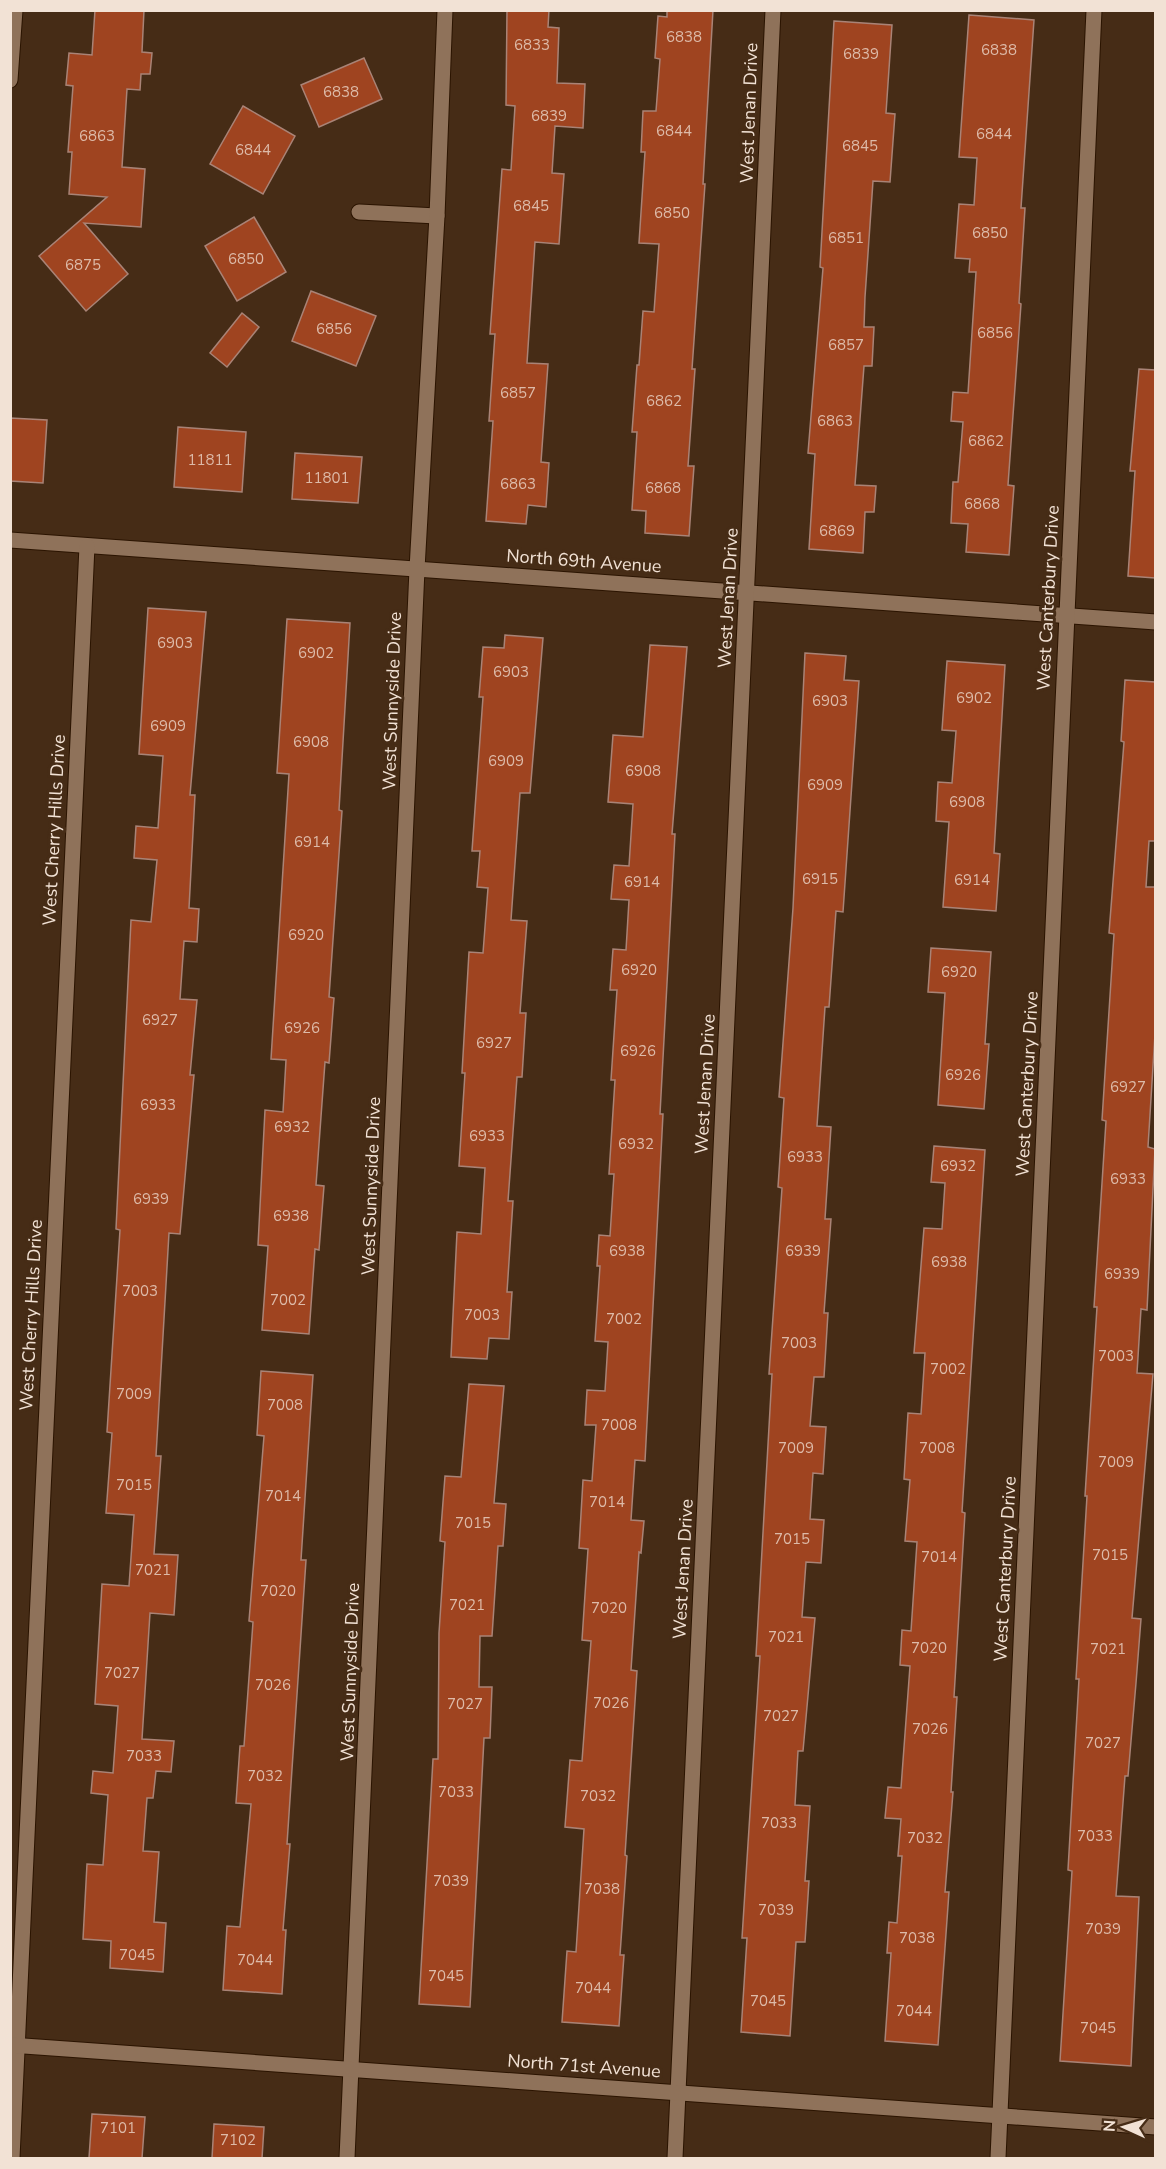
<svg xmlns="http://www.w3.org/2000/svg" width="1166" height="2169" font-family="'Nunito Sans',sans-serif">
	<rect width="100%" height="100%" fill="#462c16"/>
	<g fill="#9f4420" stroke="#a98376" stroke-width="1.5">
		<polygon points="95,10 144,10 142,52 152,53 150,74 141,74 140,90 127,89 122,167 145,169 141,227 84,223 128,274 86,311 39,256 107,197 69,194 72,152 68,152 73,86 66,85 69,53 92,55"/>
		<polygon points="507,10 549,10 548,27 559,28 557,83 585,84 583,128 555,126 552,173 564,174 559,244 535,242 527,363 548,364 541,462 549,463 546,507 528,505 526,524 486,521 493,421 489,421 495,334 490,334 495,266 502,169 511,170 515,106 506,105"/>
		<polygon points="667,10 713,10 703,184 705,184 692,369 695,369 688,466 694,466 689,536 645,533 646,511 632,510 637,432 632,432 637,365 639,365 643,311 654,312 659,244 639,243 645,152 641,152 643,111 656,111 660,59 655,58 658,16 667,17"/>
		<polygon points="969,15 1034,20 1021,208 1025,208 1019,303 1021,304 1008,485 1014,486 1009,555 966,552 968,524 951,523 953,482 958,482 963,422 951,421 953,392 968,393 976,272 969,272 970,259 955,258 959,204 974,205 977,158 959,157"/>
		<polygon points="834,21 892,25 886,113 895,114 890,182 873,181 865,297 864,327 874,327 872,366 864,366 855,485 876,486 874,512 865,512 863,553 809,549 815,454 808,453 823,268 820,267"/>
		<polygon points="364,58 382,99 319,127 301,85"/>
		<polygon points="243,106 295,136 263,194 210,164"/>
		<polygon points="254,217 286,272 237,301 205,246"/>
		<polygon points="311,291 376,316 356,366 292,341"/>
		<polygon points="242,313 259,327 227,367 210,353"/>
		<polygon points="1139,369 1155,370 1155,578 1128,576 1135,471 1130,471"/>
		<polygon points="10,418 47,420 43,483 10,481"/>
		<polygon points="178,427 246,432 242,492 174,487"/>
		<polygon points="295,453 362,457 358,503 292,499"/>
		<polygon points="148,608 206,612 190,795 195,795 189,908 199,909 197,942 184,941 180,999 197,1000 190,1075 194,1075 180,1234 169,1233 156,1456 161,1456 154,1554 178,1555 174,1615 150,1613 142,1739 174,1741 171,1772 156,1771 153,1798 147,1798 143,1851 159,1852 154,1922 166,1923 163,1972 110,1968 111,1941 83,1939 87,1864 103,1865 108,1795 91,1793 93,1771 113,1773 118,1706 95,1704 102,1584 129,1586 134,1515 106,1513 112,1433 107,1432 120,1230 116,1229 131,920 151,922 157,860 134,858 136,826 158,828 163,756 139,754"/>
		<polygon points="287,619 350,623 339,810 342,811 329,997 334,998 329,1063 325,1062 316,1185 324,1186 319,1250 315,1249 309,1334 262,1330 268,1246 258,1245 265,1110 283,1112 286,1060 271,1059 289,774 277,773"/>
		<polygon points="505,635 543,638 530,793 520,793 511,920 527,921 520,1013 526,1013 522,1077 517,1077 508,1201 513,1201 507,1292 512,1292 509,1339 489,1338 487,1359 451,1357 457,1232 481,1234 485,1168 459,1166 465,1073 462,1073 469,952 483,953 488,888 477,887 480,851 472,851 483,697 479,697 483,647 504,648"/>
		<polygon points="650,645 687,647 672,834 675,834 660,1114 663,1114 645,1461 635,1460 631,1520 644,1521 641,1553 639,1552 631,1670 637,1671 625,1855 627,1856 620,1955 624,1955 619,2026 562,2022 567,1951 576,1952 584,1829 565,1827 570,1760 582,1761 591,1641 582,1640 588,1549 579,1548 583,1480 592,1481 596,1425 585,1425 587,1390 605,1391 608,1342 595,1341 600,1266 597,1266 599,1235 610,1236 614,1174 609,1174 615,1080 611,1080 617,990 610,990 613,949 626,950 629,900 611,899 614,865 629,866 633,804 608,802 613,735 643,737"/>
		<polygon points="805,653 846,656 844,680 859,681 843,912 836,911 829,1007 825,1007 817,1126 831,1127 825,1219 831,1219 824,1313 828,1313 824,1377 814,1377 810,1426 826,1427 823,1474 813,1473 810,1519 824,1520 821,1563 806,1562 802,1617 815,1618 803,1751 798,1751 795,1805 810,1806 805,1881 809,1881 805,1942 796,1942 790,2036 741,2032 747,1938 742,1938 760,1656 756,1656 772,1374 769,1374 782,1188 778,1187 784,1098 779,1097 793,908"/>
		<polygon points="947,661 1005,665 994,853 1000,854 996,911 943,907 949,822 936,821 938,782 952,783 956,731 942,730"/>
		<polygon points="1125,680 1155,682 1155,841 1149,841 1146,887 1155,887 1155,1034 1148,1147 1155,1149 1147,1310 1141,1309 1137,1373 1153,1374 1132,1618 1141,1619 1136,1683 1128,1776 1125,1776 1116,1896 1139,1897 1131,2066 1060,2061 1072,1871 1068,1870 1079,1679 1076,1679 1087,1496 1085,1496 1097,1307 1094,1307 1106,1121 1102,1120 1114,934 1109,933 1124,742 1121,741"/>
		<polygon points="931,948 991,952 985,1044 989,1044 984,1109 938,1105 945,993 928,992"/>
		<polygon points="934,1146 985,1150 962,1512 965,1513 954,1697 957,1697 951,1792 953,1792 945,1892 949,1892 938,2045 885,2041 891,1953 887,1953 889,1922 897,1923 902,1856 898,1856 901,1819 885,1818 888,1787 901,1788 910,1666 900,1665 902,1630 911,1631 917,1542 905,1541 910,1480 904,1479 908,1413 921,1414 925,1353 914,1353 924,1228 942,1229 945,1183 931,1182"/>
		<polygon points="261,1371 313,1375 301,1560 306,1560 287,1844 290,1844 283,1930 286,1930 282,1994 223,1990 227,1926 240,1927 251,1804 236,1803 240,1746 244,1746 253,1622 249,1621 264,1436 257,1435"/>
		<polygon points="469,1384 504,1386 494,1503 506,1504 503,1546 498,1546 492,1636 480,1636 479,1687 492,1687 490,1738 484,1738 470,2007 419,2004 433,1759 438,1759 439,1633 445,1542 440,1541 445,1476 461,1477"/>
		<polygon points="92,2114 145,2117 142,2158 89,2158"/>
		<polygon points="214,2124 264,2127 262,2158 212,2158"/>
	</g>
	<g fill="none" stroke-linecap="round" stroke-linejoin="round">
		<g stroke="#2b1400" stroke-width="17">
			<g id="minor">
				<polyline points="10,80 15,10"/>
				<polyline points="359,212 437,216"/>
				<polyline points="10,540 1156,622"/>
				<polyline points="12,2158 87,546"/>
				<polyline points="347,2158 417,569 437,216 445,10"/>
				<polyline points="675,2158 773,10"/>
				<polyline points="998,2158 1094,10"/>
			</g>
		</g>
		<g stroke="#2b1400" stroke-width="17">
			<polyline id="tertiary" points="10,2045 1156,2127"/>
		</g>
		<use href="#minor" stroke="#8f725a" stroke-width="15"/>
		<use href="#tertiary" stroke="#8f725a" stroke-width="15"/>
	</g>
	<g text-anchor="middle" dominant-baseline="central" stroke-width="6" stroke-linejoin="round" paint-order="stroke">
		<g font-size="15" fill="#ddbaa8">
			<text x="684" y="37">6838</text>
			<text x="532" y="45">6833</text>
			<text x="999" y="50">6838</text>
			<text x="861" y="54">6839</text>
			<text x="341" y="92">6838</text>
			<text x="549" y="116">6839</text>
			<text x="674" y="131">6844</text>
			<text x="994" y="134">6844</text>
			<text x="97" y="136">6863</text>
			<text x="860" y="146">6845</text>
			<text x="253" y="150">6844</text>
			<text x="531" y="206">6845</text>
			<text x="672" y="213">6850</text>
			<text x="990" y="233">6850</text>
			<text x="846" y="238">6851</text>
			<text x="246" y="259">6850</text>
			<text x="83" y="265">6875</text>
			<text x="334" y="329">6856</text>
			<text x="995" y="333">6856</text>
			<text x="846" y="345">6857</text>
			<text x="518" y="393">6857</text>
			<text x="664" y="401">6862</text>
			<text x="835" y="421">6863</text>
			<text x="986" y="441">6862</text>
			<text x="210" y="460">11811</text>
			<text x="327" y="478">11801</text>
			<text x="518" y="484">6863</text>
			<text x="663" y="488">6868</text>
			<text x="982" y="504">6868</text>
			<text x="837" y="531">6869</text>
			<text x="175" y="643">6903</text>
			<text x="316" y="653">6902</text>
			<text x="511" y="672">6903</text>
			<text x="974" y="698">6902</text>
			<text x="830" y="701">6903</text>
			<text x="168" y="726">6909</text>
			<text x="311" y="742">6908</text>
			<text x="506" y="761">6909</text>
			<text x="643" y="771">6908</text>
			<text x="825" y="785">6909</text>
			<text x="967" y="802">6908</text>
			<text x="312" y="842">6914</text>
			<text x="820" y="879">6915</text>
			<text x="972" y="880">6914</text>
			<text x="642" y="882">6914</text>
			<text x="306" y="935">6920</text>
			<text x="639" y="970">6920</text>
			<text x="959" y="972">6920</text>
			<text x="160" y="1020">6927</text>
			<text x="302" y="1028">6926</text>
			<text x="494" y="1043">6927</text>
			<text x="638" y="1051">6926</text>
			<text x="963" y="1075">6926</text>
			<text x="1128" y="1087">6927</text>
			<text x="158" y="1105">6933</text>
			<text x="292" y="1127">6932</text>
			<text x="487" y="1136">6933</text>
			<text x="636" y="1144">6932</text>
			<text x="805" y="1157">6933</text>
			<text x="958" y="1166">6932</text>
			<text x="1128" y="1179">6933</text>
			<text x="151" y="1199">6939</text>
			<text x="291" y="1216">6938</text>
			<text x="627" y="1251">6938</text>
			<text x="803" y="1251">6939</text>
			<text x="949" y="1262">6938</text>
			<text x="1122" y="1274">6939</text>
			<text x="140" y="1291">7003</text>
			<text x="288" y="1300">7002</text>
			<text x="482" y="1315">7003</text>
			<text x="624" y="1319">7002</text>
			<text x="799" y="1343">7003</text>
			<text x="1116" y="1356">7003</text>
			<text x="948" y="1369">7002</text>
			<text x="134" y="1394">7009</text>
			<text x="285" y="1405">7008</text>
			<text x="619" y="1425">7008</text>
			<text x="796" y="1448">7009</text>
			<text x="937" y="1448">7008</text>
			<text x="1116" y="1462">7009</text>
			<text x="134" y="1485">7015</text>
			<text x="283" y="1496">7014</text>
			<text x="607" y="1502">7014</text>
			<text x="473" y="1523">7015</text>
			<text x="792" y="1539">7015</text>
			<text x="1110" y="1555">7015</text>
			<text x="939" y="1557">7014</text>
			<text x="153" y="1570">7021</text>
			<text x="278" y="1591">7020</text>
			<text x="467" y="1605">7021</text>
			<text x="609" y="1608">7020</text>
			<text x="786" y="1637">7021</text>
			<text x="929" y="1648">7020</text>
			<text x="1108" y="1649">7021</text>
			<text x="122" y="1673">7027</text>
			<text x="273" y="1685">7026</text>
			<text x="611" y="1703">7026</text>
			<text x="465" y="1704">7027</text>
			<text x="781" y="1716">7027</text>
			<text x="930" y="1729">7026</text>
			<text x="1103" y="1743">7027</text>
			<text x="144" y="1756">7033</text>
			<text x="265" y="1776">7032</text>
			<text x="456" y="1792">7033</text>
			<text x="598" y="1796">7032</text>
			<text x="779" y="1823">7033</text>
			<text x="1095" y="1836">7033</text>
			<text x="925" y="1838">7032</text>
			<text x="451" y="1881">7039</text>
			<text x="602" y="1889">7038</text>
			<text x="776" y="1910">7039</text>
			<text x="1103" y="1929">7039</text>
			<text x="917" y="1938">7038</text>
			<text x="137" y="1955">7045</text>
			<text x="255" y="1960">7044</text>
			<text x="446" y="1976">7045</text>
			<text x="593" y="1988">7044</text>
			<text x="768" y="2001">7045</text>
			<text x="914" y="2011">7044</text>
			<text x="1098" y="2028">7045</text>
			<text x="118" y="2128">7101</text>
			<text x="238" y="2140">7102</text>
		</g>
		<g font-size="18" fill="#f2e2d5" stroke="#462c16">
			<text transform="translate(749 113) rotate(-88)">West Jenan Drive</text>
			<text transform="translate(584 561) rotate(4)">North 69th Avenue</text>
			<text transform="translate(728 598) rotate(-87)">West Jenan Drive</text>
			<text transform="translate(1048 598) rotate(-87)">West Canterbury Drive</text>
			<text transform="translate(392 701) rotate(-88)">West Sunnyside Drive</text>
			<text transform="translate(54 830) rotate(-87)">West Cherry Hills Drive</text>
			<text transform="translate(705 1084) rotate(-87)">West Jenan Drive</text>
			<text transform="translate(1027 1084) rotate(-87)">West Canterbury Drive</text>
			<text transform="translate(371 1186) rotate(-88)">West Sunnyside Drive</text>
			<text transform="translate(31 1315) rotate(-87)">West Cherry Hills Drive</text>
			<text transform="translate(683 1569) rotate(-87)">West Jenan Drive</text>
			<text transform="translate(1005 1569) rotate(-87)">West Canterbury Drive</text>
			<text transform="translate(350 1672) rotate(-88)">West Sunnyside Drive</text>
			<text transform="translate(584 2066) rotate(4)">North 71st Avenue</text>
		</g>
	</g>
	<rect width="1166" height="2169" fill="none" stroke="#f2e2d5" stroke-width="24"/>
	<g transform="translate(1124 2127) rotate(274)" stroke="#462c16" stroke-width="4.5" paint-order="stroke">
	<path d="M0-4.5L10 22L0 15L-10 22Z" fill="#f2e2d5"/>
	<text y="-9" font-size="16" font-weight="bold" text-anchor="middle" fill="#f2e2d5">N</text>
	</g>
</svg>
